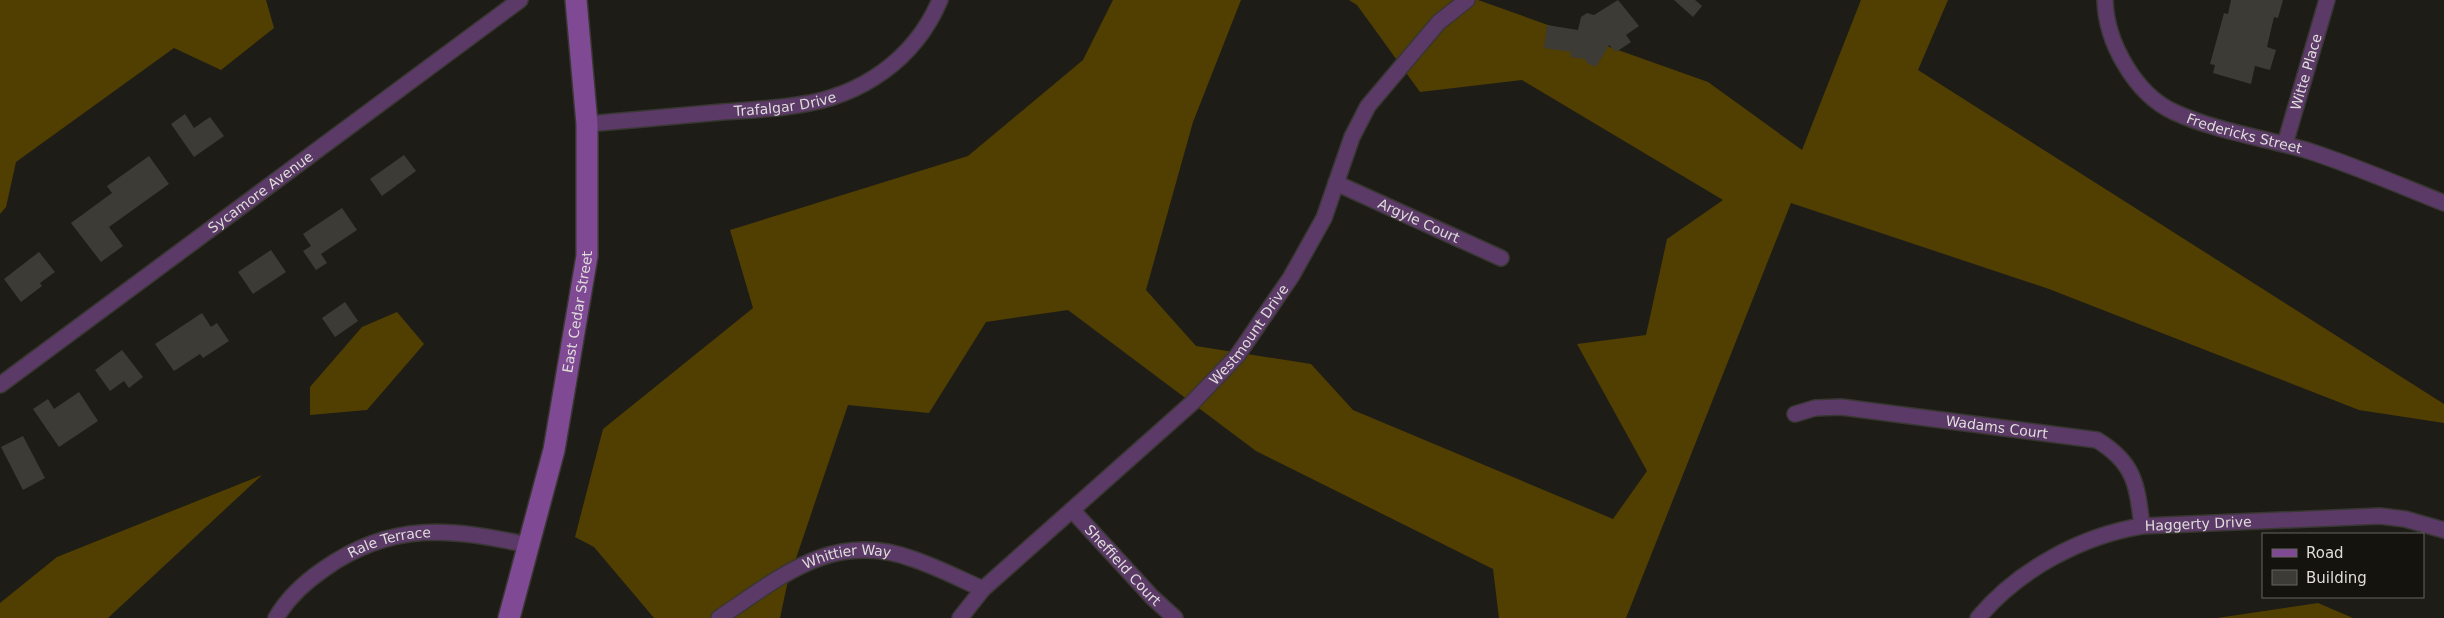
<svg xmlns="http://www.w3.org/2000/svg" width="2444" height="618" font-family="'DejaVu Sans',sans-serif">
	<rect width="100%" height="100%" fill="#1e1c17"/>
	<g fill="#513f01">
		<polygon points="0,0 266,0 274,28 221,70 174,48 16,162 6,207 0,214"/>
		<polygon points="1113,0 1241,0 1193,122 1146,290 1196,346 1311,364 1353,410 1613,519 1647,471 1577,344 1646,335 1667,239 1723,200 1522,80 1420,92 1357,5 1349,0 1478,0 1708,82 1802,150 1861,0 1948,0 1918,70 2444,404 2444,423 2359,410 2049,289 1791,203 1626,618 1499,618 1493,569 1256,451 1068,310 986,322 929,413 848,405 787,585 780,618 654,618 594,547 575,537 603,429 753,308 730,230 968,156 1083,60"/>
		<polygon points="397,312 424,344 367,410 310,415 310,387 362,327"/>
		<polygon points="262,475 108,618 0,618 0,603 57,557"/>
		<polygon points="2318,603 2353,618 2217,618"/>
	</g>
	<g fill="#3d3b35">
		<polygon points="1618,0 1639,26 1626,35 1631,42 1616,52 1609,45 1596,67 1587,63 1585,59 1570,57 1571,52 1544,48 1547,25 1578,30 1581,17 1587,13 1594,15"/>
		<polygon points="1674,0 1695,0 1702,6 1693,17"/>
		<polygon points="2231,0 2283,0 2278,18 2274,17 2267,47 2276,50 2270,70 2255,66 2251,84 2213,73 2215,65 2210,64 2224,13 2228,14"/>
		<polygon points="185,114 194,128 210,117 224,136 194,157 171,124"/>
		<polygon points="404,155 416,171 382,196 370,179"/>
		<polygon points="149,156 169,184 109,227 123,246 101,262 71,223 112,193 107,186"/>
		<polygon points="342,208 357,230 321,254 327,263 316,270 303,251 311,246 303,234"/>
		<polygon points="271,250 286,272 253,294 238,272"/>
		<polygon points="39,252 55,272 40,283 42,286 21,302 4,279"/>
		<polygon points="345,302 358,321 335,337 322,318"/>
		<polygon points="202,313 211,327 217,323 229,341 203,358 200,354 174,371 155,344"/>
		<polygon points="122,350 143,377 129,388 124,381 110,391 95,370"/>
		<polygon points="79,392 98,421 59,447 33,409 48,399 54,409"/>
		<polygon points="23,436 45,478 23,490 1,447"/>
	</g>
	<g fill="none" stroke-linecap="round" stroke-linejoin="round">
		<g stroke="#393732" stroke-width="18">
			<g id="minor">
				<path id="s1" d="M2105 0C2106 42 2135 94 2174 112 2215 131 2265 138 2309 151 2355 166 2399 185 2444 203"/>
				<path id="s2" d="M587 124C632 120 677 116 722 112 748 110 773 109 798 105 862 96 915 59 940 0"/>
				<path id="s3" d="M2285 144 2327 0"/>
				<path id="s4" d="M1336 183 1501 258"/>
				<path id="s5" d="M0 385 520 0"/>
				<path id="s6" d="M1795 414 1815 408 1841 407 2097 440C2135 463 2137 485 2142 526"/>
				<path id="s7" d="M1072 510 1152 597 1175 618"/>
				<path id="s8" d="M276 618C287 599 305 582 324 569 392 521 451 528 528 545"/>
				<path id="s9" d="M719 618C782 576 833 530 913 559 937 567 960 579 983 589"/>
				<path id="s10" d="M960 618 983 589 1192 403 1237 356 1291 277 1324 218 1352 137 1368 106 1439 22 1467 0"/>
				<path id="s11" d="M1978 618C2018 570 2081 536 2142 526L2380 516 2405 519 2444 530"/>
			</g>
		</g>
		<g stroke="#393732" stroke-width="24">
			<g id="secondary">
				<path id="s12" d="M509 618 554 450 587 256V124L576 0"/>
			</g>
		</g>
		<use href="#minor" stroke="#5b3a68" stroke-width="15"/>
		<use href="#secondary" stroke="#7f4994" stroke-width="21"/>
	</g>
	<g text-anchor="middle" dominant-baseline="central" stroke-width="4" stroke-linejoin="round" paint-order="stroke">
		<g font-size="14" fill="#dfddda" stroke="#15130e">
			<text stroke="none"><textPath href="#s3" startOffset="75">Witte Place</textPath></text>
			<text stroke="none"><textPath href="#s2" startOffset="199">Trafalgar Drive</textPath></text>
			<text stroke="none"><textPath href="#s1" startOffset="211">Fredericks Street</textPath></text>
			<text stroke="none"><textPath href="#s5" startOffset="324">Sycamore Avenue</textPath></text>
			<text stroke="none"><textPath href="#s4" startOffset="91">Argyle Court</textPath></text>
			<text stroke="none"><textPath href="#s12" startOffset="314">East Cedar Street</textPath></text>
			<text stroke="none"><textPath href="#s10" startOffset="406">Westmount Drive</textPath></text>
			<text stroke="none"><textPath href="#s6" startOffset="204">Wadams Court</textPath></text>
			<text stroke="none"><textPath href="#s11" startOffset="248">Haggerty Drive</textPath></text>
			<text stroke="none"><textPath href="#s8" startOffset="141">Rale Terrace</textPath></text>
			<text stroke="none"><textPath href="#s9" startOffset="145">Whittier Way</textPath></text>
			<text stroke="none"><textPath href="#s7" startOffset="75">Sheffield Court</textPath></text>
		</g>
	</g>
	<rect x="2262" y="533" width="162" height="65" fill="#15130e" stroke="#666460"/>
	<rect x="2272" y="549" width="25" height="8" fill="#7f4994" stroke="#666460"/>
	<text x="2306" y="558" font-size="15" fill="#dfddda">Road</text>
	<rect x="2272" y="570" width="25" height="15" fill="#3d3b35" stroke="#666460"/>
	<text x="2306" y="583" font-size="15" fill="#dfddda">Building</text>
</svg>
